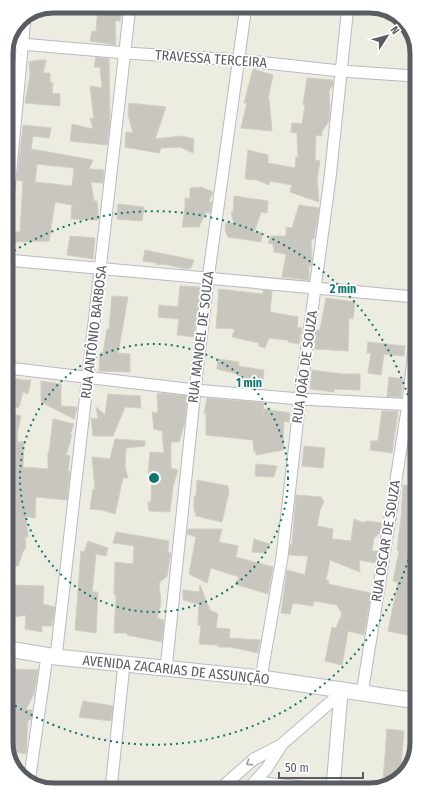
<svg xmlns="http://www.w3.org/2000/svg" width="423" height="796" font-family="'Fira Sans Condensed',sans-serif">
	<rect width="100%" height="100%" fill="#edece1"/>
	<g fill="#c8c6be" stroke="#d2cfbf" fill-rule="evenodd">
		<polygon points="98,6 121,6 120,9 122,10 120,21 115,21 116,45 90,41 92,31 96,32"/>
		<polygon points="96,57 109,59 110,123 107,145 70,141 72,124 93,129 90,118 94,119 90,86 102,88 100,67 94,67"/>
		<polygon points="38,60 46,60 43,73 50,73 50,82 53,83 52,93 60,94 60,106 25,103 30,75 29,62"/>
		<polygon points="253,69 273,75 268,99 269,99 272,131 241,128 247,103 244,103"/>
		<polygon points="307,78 333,80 333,85 329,91 330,107 329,121 322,131 322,136 316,135 315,160 320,161 317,178 319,202 290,192 292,185 270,181 269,185 257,180 245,179 248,150 268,155 268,163 295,168 296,157 298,157 297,133 291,132 292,123 302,124 305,105 303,105"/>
		<polygon points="129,103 166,107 155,139 182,136 194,139 193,153 180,147 161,148 159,153 125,147 126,132 133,133 128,114"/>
		<path d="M23 125 51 128 49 138 33 136 31 149 93 160 89 169 104 170 103 183 91 182 94 201H97L98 209V220L71 219 72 205 55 202 49 241 12 242 14 232H20L23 181 17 180ZM37 164 74 168 72 186 35 182Z"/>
		<polygon points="201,187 213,192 209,201 212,202 210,213 206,212 199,227 182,227 185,208 185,198 190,199 190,188"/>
		<polygon points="234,196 268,201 267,213 261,212 254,233 262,232 261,242 228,237 225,230 226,223 234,223 231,212 233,212"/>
		<polygon points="118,204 144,207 142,221 117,219"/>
		<polygon points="299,205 319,208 314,239 311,239 312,259 311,266 309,266 309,280 282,277 286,254 274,252 273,244 268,243 271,236 286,236 286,227 292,228"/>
		<polygon points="70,236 95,238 93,259 67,255"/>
		<polygon points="145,250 154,252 194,260 191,268 187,269 163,264 156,265 157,263 143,261"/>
		<polygon points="180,286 200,287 194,337 177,335 179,319 158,317 159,305 178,307"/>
		<polygon points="219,289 263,294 263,290 272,291 270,312 298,317 297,327 302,328 299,344 288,342 288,340 269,338 265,348 259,346 259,343 232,337 235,329 216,328"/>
		<polygon points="112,296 128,297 118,353 130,354 130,372 99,371 100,353 103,353 107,329 109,329"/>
		<polygon points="326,298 355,302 353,319 349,318 348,351 315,349 316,330 320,330"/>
		<polygon points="368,342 405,346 404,356 384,354 381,375 368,373 371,353 367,353"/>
		<polygon points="218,359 239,362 238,366 264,370 262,389 237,387 238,374 217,369"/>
		<polygon points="312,370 342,374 360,374 360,390 334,389 334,392 310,389"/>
		<polygon points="8,377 23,380 31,380 28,394 23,392 19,407 8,409"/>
		<polygon points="389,377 403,379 401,397 387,397"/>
		<polygon points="41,381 61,384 61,406 77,407 74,419 41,402"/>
		<polygon points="157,393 187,396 185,422 179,442 171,442 171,468 178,470 173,486 170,512 149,511 148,502 151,502 152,475 148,475 150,452 164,453 162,431 154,429 152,412 158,413"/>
		<polygon points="108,394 140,396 141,408 125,407 113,436 93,436 91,418 98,419 96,407 105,415"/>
		<polygon points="207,398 264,403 262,416 264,409 290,413 289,422 284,421 283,450 256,455 256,452 254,452 253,440 206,435 206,414 204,414"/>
		<polygon points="382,411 398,411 392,453 370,450 371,441 378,441"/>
		<polygon points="8,413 21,416 17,434 18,442 24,442 23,467 48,469 48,452 49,452 53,419 74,424 70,435 72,435 66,455 70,456 68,471 70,471 67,500 36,497 35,518 26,516 28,537 25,537 26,549 24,549 18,566 9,565"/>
		<polygon points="115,439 145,441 145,446 126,448 125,467 128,478 123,478 115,514 102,510 90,509 93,489 95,490 92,457 110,459"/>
		<polygon points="304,446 325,448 323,468 302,466"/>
		<polygon points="256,464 277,466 274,477 255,476"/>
		<polygon points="197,480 228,486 229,492 222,522 196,516 194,509 194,496 196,496"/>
		<polygon points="403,485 416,486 415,637 388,631 398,582 393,581 399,551 397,550 401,518"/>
		<polygon points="296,495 321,497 324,502 320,510 317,526 333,529 332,539 351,541 354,519 364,523 366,521 382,523 380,533 374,538 372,551 378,551 376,563 359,560 360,572 330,560 326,580 329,581 328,584 371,593 364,635 348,631 342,665 325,661 332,627 336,628 342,614 337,605 314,601 313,606 293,603 290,614 281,613 287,570 305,575 308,556 289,555 290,545 292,545"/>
		<polygon points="188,529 222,529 219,542 238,546 236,557 273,567 268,594 235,584 239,577 211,568 207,583 189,574 196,537 187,534"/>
		<polygon points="116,532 169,541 168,552 171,553 167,576 159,583 161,603 157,618 164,620 162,642 127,635 127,633 114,633 116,595 114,594 115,562 133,564 134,546 113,543"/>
		<polygon points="254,539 270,544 265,553 252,552"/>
		<polygon points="88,541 108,548 106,556 96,554 92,592 98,592 96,633 75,630 81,551 84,552"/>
		<polygon points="9,585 44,586 43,604 55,607 52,626 42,626 42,632 25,629 26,615 9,618"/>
		<polygon points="200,585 210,610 218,614 216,628 230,629 229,638 260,640 258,653 230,647 218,647 218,645 199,644 201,626 198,625 199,604 183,600 183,590 199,592"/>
		<polygon points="9,669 38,670 34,694 26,709 32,710 31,720 28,720 26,754 10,751"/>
		<polygon points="83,701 113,706 111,721 79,717"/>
		<polygon points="387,729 404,731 400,777 393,782 383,781"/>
	</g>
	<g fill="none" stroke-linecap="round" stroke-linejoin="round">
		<g stroke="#b9bac1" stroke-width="13">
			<g id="minor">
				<polyline points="9,43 126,53 239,60 340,71 414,76"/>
				<polyline points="7,212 25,17"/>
				<polyline points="7,260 415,297"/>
				<polyline points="8,368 195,390 300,399 415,405"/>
				<polyline points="56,657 130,6"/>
				<polyline points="166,669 195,390 208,279 246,6"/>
				<polyline points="261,678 282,557 300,399 330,178 348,6"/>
				<polyline points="362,694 408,404 415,340"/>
				<polyline points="255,782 302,787"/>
				<polyline points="29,783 47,656"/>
				<polyline points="221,788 254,759 281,745 341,693"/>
				<polyline points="249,788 267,768 281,746"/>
				<polyline points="111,789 124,664"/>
			</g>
		</g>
		<g stroke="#b9bac1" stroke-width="15">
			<polyline id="tertiary" points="333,787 341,693 342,691"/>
		</g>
		<g stroke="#babcc3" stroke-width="17">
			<polyline id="secondary" points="9,649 56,657 261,678 417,701"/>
		</g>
		<use href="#minor" stroke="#fff" stroke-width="11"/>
		<use href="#tertiary" stroke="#fff" stroke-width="13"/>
		<use href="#secondary" stroke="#fff" stroke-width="15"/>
	</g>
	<defs><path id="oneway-chevron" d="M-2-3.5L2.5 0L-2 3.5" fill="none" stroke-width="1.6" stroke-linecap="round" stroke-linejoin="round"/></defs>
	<use stroke="#9b9da1" href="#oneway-chevron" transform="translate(249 763) rotate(144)"/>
	<g fill="none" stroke="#0f766e" stroke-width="2" stroke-dasharray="2 4">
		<circle cx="154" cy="478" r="134"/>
		<path d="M416 531A267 267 0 0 1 11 703M9 254A267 267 0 0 1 415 422"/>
	</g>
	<g text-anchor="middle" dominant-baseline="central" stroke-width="3.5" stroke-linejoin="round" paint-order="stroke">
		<g font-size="14" fill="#595c63" stroke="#fff">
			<text transform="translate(211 59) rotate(4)">TRAVESSA TERCEIRA</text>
			<text transform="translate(94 332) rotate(-83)">RUA ANTÔNIO BARBOSA</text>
			<text transform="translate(201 337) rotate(-83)">RUA MANOEL DE SOUZA</text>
			<text transform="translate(305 367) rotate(-82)">RUA JOÃO DE SOUZA</text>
			<text transform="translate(386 541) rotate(-81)">RUA OSCAR DE SOUZA</text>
			<text transform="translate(176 670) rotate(6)">AVENIDA ZACARIAS DE ASSUNÇÃO</text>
		</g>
	</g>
	<path d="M0 0H423V796H0ZM53 13H370A40 40 0 0 1 410 53V743A40 40 0 0 1 370 783H53A40 40 0 0 1 13 743V53A40 40 0 0 1 53 13Z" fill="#fff" fill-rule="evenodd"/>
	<path fill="none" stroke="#595c63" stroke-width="5" d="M53 13H370A40 40 0 0 1 410 53V743A40 40 0 0 1 370 783H53A40 40 0 0 1 13 743V53A40 40 0 0 1 53 13Z"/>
	<circle cx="154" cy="478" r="6" fill="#0f766e" stroke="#fff" stroke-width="2"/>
	<g font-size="12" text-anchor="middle" font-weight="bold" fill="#0f766e" stroke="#fff" stroke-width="3.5" stroke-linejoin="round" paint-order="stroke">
		<text x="343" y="293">2 min</text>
		<text x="249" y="387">1 min</text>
	</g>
	<g transform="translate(387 36) rotate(54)" stroke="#ffffff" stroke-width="3" paint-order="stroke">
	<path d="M0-3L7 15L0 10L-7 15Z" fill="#595c63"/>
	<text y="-6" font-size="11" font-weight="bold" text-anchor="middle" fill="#595c63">N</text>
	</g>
	<path d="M279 772v6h84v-6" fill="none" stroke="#595c63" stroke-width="2"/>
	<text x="285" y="772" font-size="12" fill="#595c63" stroke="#ffffff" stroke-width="3" paint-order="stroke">50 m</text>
</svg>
